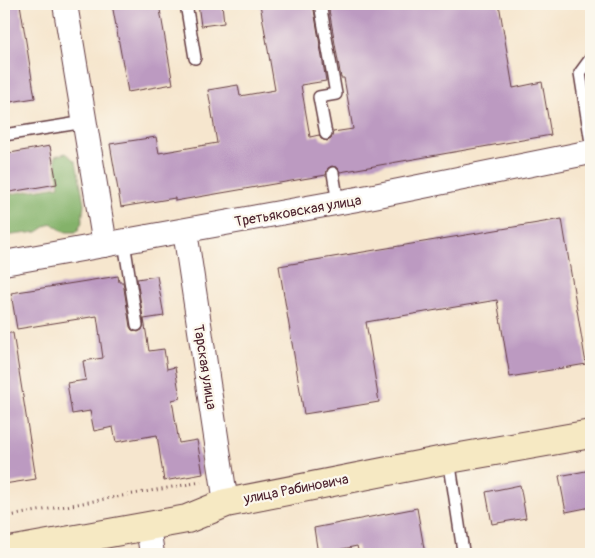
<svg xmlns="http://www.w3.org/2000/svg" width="595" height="558" font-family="Pangolin,sans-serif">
	<rect width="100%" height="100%" fill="#fbf7ec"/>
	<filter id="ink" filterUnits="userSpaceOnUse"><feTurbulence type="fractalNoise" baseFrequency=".02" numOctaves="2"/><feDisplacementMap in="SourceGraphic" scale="10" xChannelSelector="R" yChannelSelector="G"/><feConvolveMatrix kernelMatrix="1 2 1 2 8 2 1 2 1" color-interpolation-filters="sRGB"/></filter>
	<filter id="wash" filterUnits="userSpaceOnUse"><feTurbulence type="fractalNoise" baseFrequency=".0096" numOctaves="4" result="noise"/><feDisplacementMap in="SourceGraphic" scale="20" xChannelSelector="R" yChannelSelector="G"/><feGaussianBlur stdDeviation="1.12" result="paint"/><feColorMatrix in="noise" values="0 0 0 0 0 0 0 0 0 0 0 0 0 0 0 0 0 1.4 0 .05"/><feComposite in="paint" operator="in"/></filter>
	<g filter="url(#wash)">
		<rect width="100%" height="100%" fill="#f6e6ce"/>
		<polygon fill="#84b26b" stroke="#67684b" points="66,153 76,162 81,186 84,204 82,222 77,232 64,232 51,223 37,232 4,236 4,195 59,186 55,156"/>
		<g id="blocks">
			<g fill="#bc9ac1">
				<polygon points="4,4 20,4 35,98 4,103"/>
				<polygon points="112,4 159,4 173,84 128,92"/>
				<polygon points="198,4 222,4 224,23 201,26"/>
				<polygon points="260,4 313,4 326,81 301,85 310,137 319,135 321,139 327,141 331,139 333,132 353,129 344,78 341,78 328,4 499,4 513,88 542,82 551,135 340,172 338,168 332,166 328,168 326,175 175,201 175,198 121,207 110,144 156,137 159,153 217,143 208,90 238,85 240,96 275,90"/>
				<polygon points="50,146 57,184 4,193 4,154"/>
				<polygon points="562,219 586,364 510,377 497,300 366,322 379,402 304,414 279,266"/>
				<polygon points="118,276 119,282 123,282 130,327 132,330 138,332 142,330 144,324 137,279 157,276 164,316 144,319 149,351 164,349 167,369 175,367 180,398 172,400 179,443 197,440 203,474 164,481 157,435 116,442 113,427 94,431 90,411 72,414 67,383 86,380 83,361 103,358 97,316 17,329 11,293"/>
				<polygon points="4,333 13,333 36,479 4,484"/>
				<polygon points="591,470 591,507 566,512 559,476"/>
				<polygon points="520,485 526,518 492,524 486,492"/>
				<polygon points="417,508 425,554 359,554 357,546 318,554 314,528"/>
			</g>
		</g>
	</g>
	<g filter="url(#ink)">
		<use href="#blocks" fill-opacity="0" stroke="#643d43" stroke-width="1"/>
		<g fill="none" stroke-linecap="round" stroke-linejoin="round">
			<g stroke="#643d43" stroke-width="14">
				<g id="lane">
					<polyline points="186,4 195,58"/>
					<polyline points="320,4 336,94 319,97 326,134"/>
					<polyline points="591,58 580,73 591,143"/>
					<polyline points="4,135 85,122"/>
					<polyline points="333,173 338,203"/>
					<polyline points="124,242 137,325"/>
					<polyline points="449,459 463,551 461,554"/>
					<polyline points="94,537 97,554"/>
				</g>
			</g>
			<g stroke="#643d43" stroke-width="26">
				<g id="street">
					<polyline points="65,4 105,245"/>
					<polyline points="185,231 226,503"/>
					<polyline points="4,263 374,196 591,152"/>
					<polyline points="148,527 152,554"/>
				</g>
			</g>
			<g stroke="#643d43" stroke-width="30">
				<polyline id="secondary" points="4,552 187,519 226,503 449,459 591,434"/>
			</g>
			<polyline stroke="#643d43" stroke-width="3" stroke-dasharray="1 4" stroke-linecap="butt" points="4,517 201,482"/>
			<use href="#lane" stroke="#fff" stroke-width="11"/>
			<use href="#street" stroke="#fff" stroke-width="24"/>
			<use href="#secondary" stroke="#f6e9c3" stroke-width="28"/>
		</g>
	</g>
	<g text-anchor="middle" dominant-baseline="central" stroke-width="4.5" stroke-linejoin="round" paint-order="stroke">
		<g font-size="14" fill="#4a1f2b" stroke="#fbf7ec">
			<text transform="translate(298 211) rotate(-10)">Третьяковская улица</text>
			<text transform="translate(205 367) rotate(81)">Тарская улица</text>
			<text transform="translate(296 489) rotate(-11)">улица Рабиновича</text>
		</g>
	</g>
	<rect width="595" height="558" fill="none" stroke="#fbf7ec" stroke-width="20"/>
</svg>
